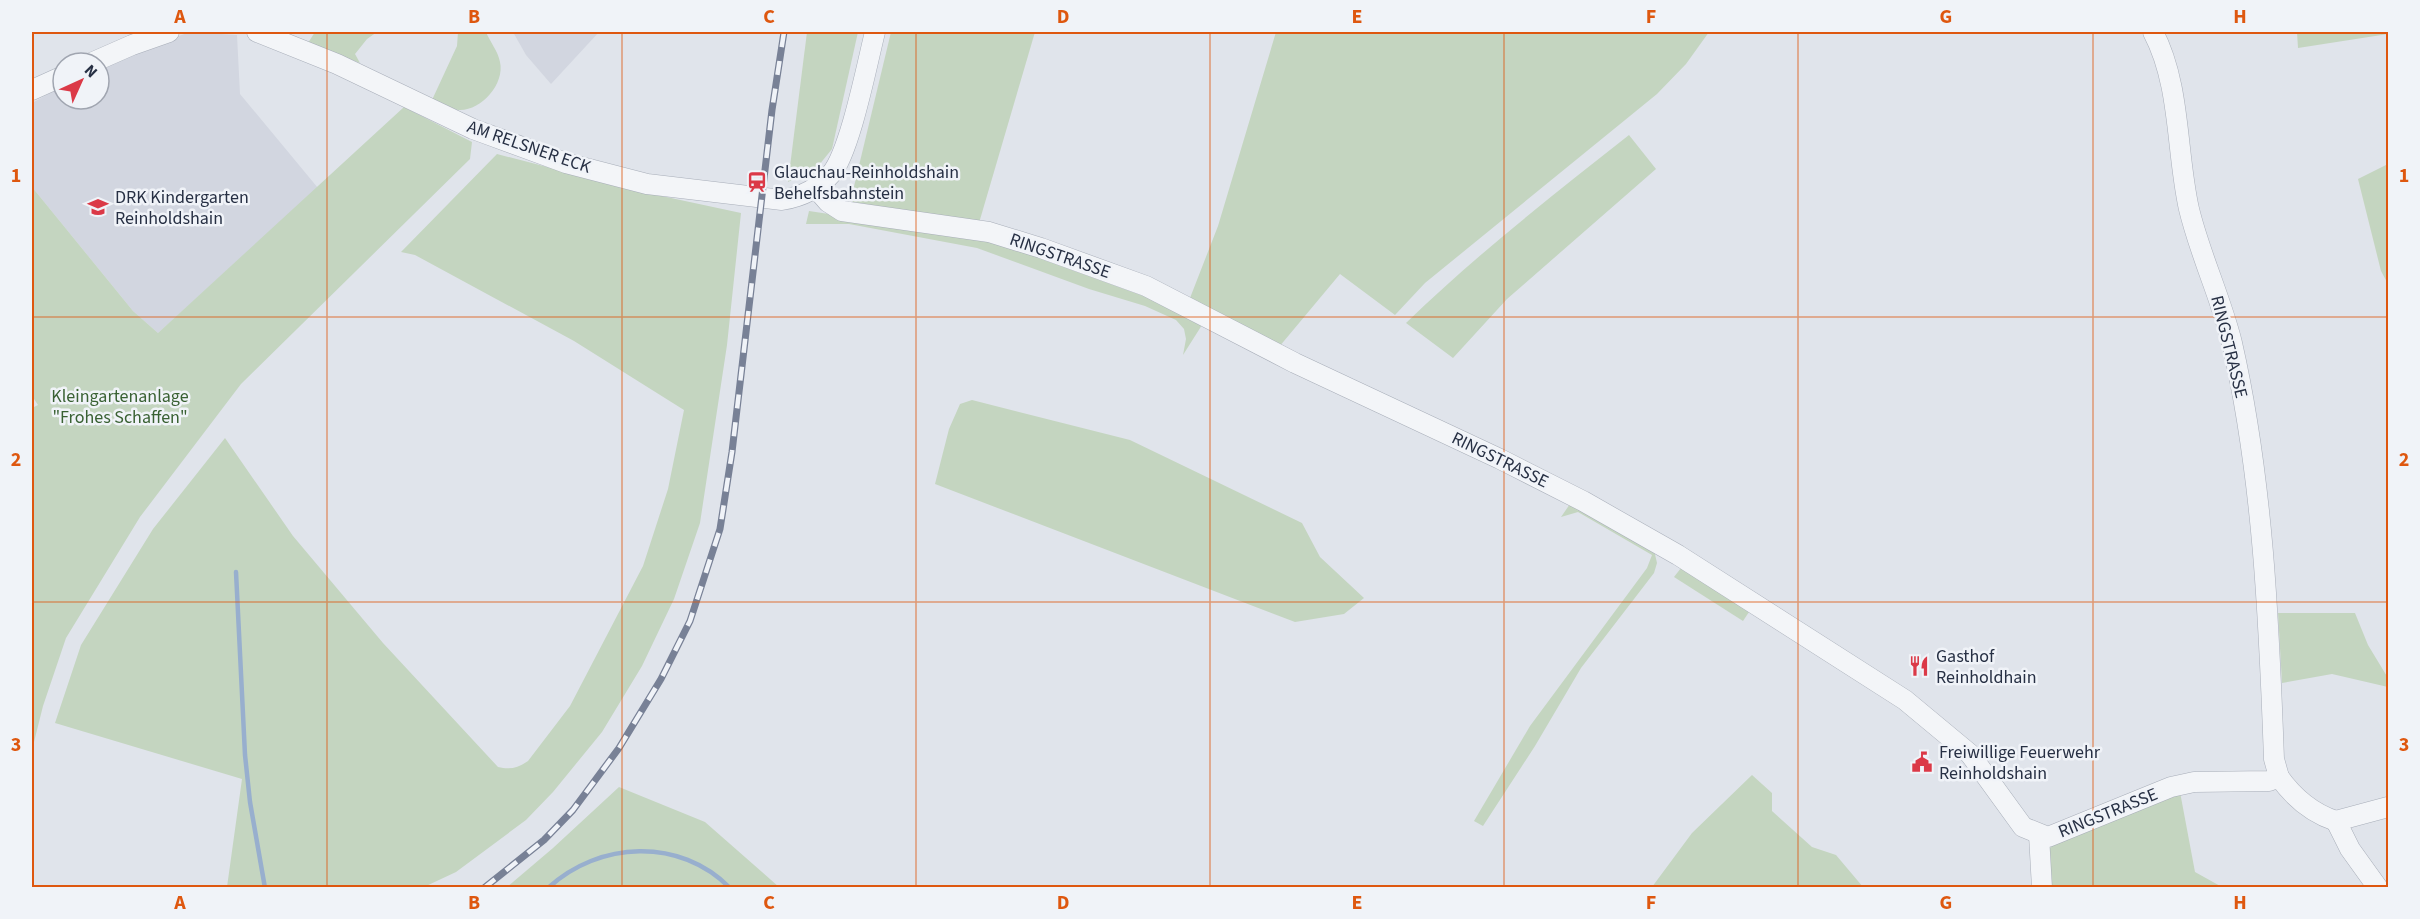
<svg xmlns="http://www.w3.org/2000/svg" width="2420" height="919" font-family="'Source Sans 3',sans-serif">
	<rect width="100%" height="100%" fill="#e0e4eb"/>
	<g fill="#d2d6e0">
		<polygon points="190,32 237,35 240,94 318,188 158,333 133,311 32,187 32,103 63,86 63,99 99,99 99,69 131,53"/>
		<polygon points="513,32 599,32 551,84 526,55"/>
	</g>
	<g fill="#c4d5c0">
		<polygon points="315,32 377,32 367,39 355,54 360,63 308,43"/>
		<path d="M458 32H486C490 42 498 51 500 62 505 84 481 111 459 110 450 110 440 103 432 100L457 46Z"/>
		<polygon points="807,32 858,32 832,149 819,165 788,182"/>
		<polygon points="891,32 1035,32 979,223 853,202 851,199"/>
		<polygon points="1276,32 1709,32 1686,64 1657,94 1425,283 1395,315 1340,274 1279,347 1190,298 1218,226"/>
		<polygon points="2297,32 2388,32 2388,34 2298,48"/>
		<polygon points="404,107 472,142 470,159 241,384 140,517 66,638 43,706 32,750 32,408 38,405 32,396 32,187 133,311 158,333"/>
		<path d="M1629 135 1656 169 1507 299 1453 358 1406 323C1476 255 1553 195 1629 135Z"/>
		<path d="M497 154 643 192 741 213 727 345 700 523 674 599 642 666 602 732 553 792 526 820 456 872 424 887H227L242 779 55 723 81 645 153 529 225 438 293 536 383 643 498 767C510 770 518 768 528 761L570 706 643 566 668 489 684 410 574 341 415 255 401 252Z"/>
		<polygon points="2388,164 2388,284 2381,271 2358,179"/>
		<polygon points="809,211 909,226 981,240 1022,252 1149,298 1202,325 1183,355 1186,339 1184,329 1176,320 1145,306 1089,289 977,248 849,224 806,224"/>
		<polygon points="972,400 1130,440 1302,523 1320,557 1364,598 1344,614 1295,622 935,484 949,429 960,404"/>
		<polygon points="1570,504 1654,550 1657,563 1654,573 1581,668 1535,746 1483,826 1474,821 1530,726 1647,568 1652,555 1578,512 1561,517"/>
		<polygon points="1681,568 1749,612 1743,621 1674,577"/>
		<polygon points="2278,613 2355,613 2368,645 2388,678 2388,687 2332,674 2282,683"/>
		<polygon points="1752,775 1772,793 1772,811 1812,847 1836,855 1863,887 1652,887 1692,833"/>
		<polygon points="619,787 705,822 779,887 507,887 553,848"/>
		<polygon points="2180,792 2195,872 2222,887 2050,887 2048,851 2053,844"/>
	</g>
	<g fill="none" stroke-linecap="round" stroke-linejoin="round">
		<g stroke="#98afce" stroke-width="4.5">
			<polyline points="236,572 245,755 250,802 265,888"/>
			<path d="M548 888C599 841 680 837 730 888"/>
		</g>
		<g stroke="#a8aeb9" stroke-width="21">
			<g id="minor">
				<path d="M257 32 337 64 473 129 566 163 647 184 782 200C800 197 818 189 831 174 850 152 867 64 875 32"/>
				<path d="M2153 32C2181 85 2176 151 2189 209 2200 255 2221 298 2232 343 2263 479 2269 620 2274 759L2279 777"/>
				<polyline points="91,63 132,45 169,32"/>
				<polyline points="32,90 63,76"/>
				<path d="M815 187 828 202 842 211 989 232 1041 248 1146 286 1295 363 1500 459 1583 501 1678 555 1905 700 1970 754 2023 827 2048 837 2171 787 2194 782 2269 781 2279 777C2294 798 2312 813 2336 821"/>
				<polyline points="2336,821 2350,849 2378,888"/>
				<polyline points="2336,821 2388,807"/>
				<polyline points="2039,835 2042,888"/>
			</g>
		</g>
		<use href="#minor" stroke="#f3f5f8" stroke-width="20"/>
		<g stroke="#788196" stroke-width="7">
			<polyline id="rail" points="484,888 544,840 573,810 619,748 661,679 690,621 720,529 732,452 772,110 784,32"/>
		</g>
		<use href="#rail" stroke="#f0f3f8" stroke-width="4.5" stroke-dasharray="14" stroke-linecap="butt"/>
	</g>
	<path fill="none" stroke="#de570f" stroke-width="1.5" stroke-opacity="0.55" d="M327 32V888M622 32V888M916 32V888M1210 32V888M1504 32V888M1798 32V888M2093 32V888M32 317H2388M32 602H2388"/>
	<defs>
		<g id="station-bare" transform="scale(1.62)"><path d="M-3-6H3Q5-6 5-4V2Q5 4 3 4L4.5 6H3L1.5 4h-3L-3 6H-4.5L-3 4Q-5 4-5 2V-4Q-5-6-3-6ZM-3.5-4v3h7v-3ZM-3.5 1v1.5H-2V1ZM2 1v1.5H3.5V1Z" fill="#db3947" stroke="#f0f3f8" stroke-width="2.5" paint-order="stroke"/></g>
		<g id="school-bare" transform="scale(1.62)"><path d="M0-5L7-2L0 1L-7-2ZM-4 1L0 2.5L4 1V4Q0 6-4 4Z" fill="#db3947" stroke="#f0f3f8" stroke-width="2.5" paint-order="stroke"/></g>
		<g id="restaurant-bare" transform="scale(1.62)"><path d="M-5-6h1v4h1v-4h1v4h1v-4h1v5L-1.5 .5V6h-2V.5L-5-1ZM5-6V6H3V1.5H1.5Q1.5-4 5-6Z" fill="#db3947" stroke="#f0f3f8" stroke-width="2.5" paint-order="stroke"/></g>
		<g id="civic-bare" transform="scale(1.62)"><path d="M-.6-6.5H3V-4.5H.6V-3L4-1V1h2V6H-6V1h2V-1L-.6-3ZM-1.2 2.5V6h2.4V2.5Z" fill="#db3947" stroke="#f0f3f8" stroke-width="2.5" paint-order="stroke"/></g>
	</defs>
	<g fill-rule="evenodd">
		<use href="#station-bare" x="757" y="182"/>
		<use href="#school-bare" x="98" y="207"/>
		<use href="#restaurant-bare" x="1919" y="666"/>
		<use href="#civic-bare" x="1922" y="762"/>
	</g>
	<g text-anchor="middle" dominant-baseline="central" stroke-width="5" stroke-linejoin="round" paint-order="stroke">
		<g font-size="18" fill="#273044" stroke="#f0f3f8">
			<text transform="translate(529 147) rotate(19)">AM RELSNER ECK</text>
			<text transform="translate(1060 256) rotate(19)">RINGSTRASSE</text>
			<text transform="translate(2229 347) rotate(76)">RINGSTRASSE</text>
			<text transform="translate(1500 460) rotate(26)">RINGSTRASSE</text>
			<text transform="translate(2108 813) rotate(-22)">RINGSTRASSE</text>
		</g>
		<g font-size="18" fill="#273044" stroke="#f0f3f8" text-anchor="start">
			<text x="774" y="172">Glauchau-Reinholdshain<tspan x="774" dy="21">Behelfsbahnstein</tspan></text>
			<text x="115" y="197">DRK Kindergarten<tspan x="115" dy="21">Reinholdshain</tspan></text>
			<text x="1936" y="656">Gasthof<tspan x="1936" dy="21">Reinholdhain</tspan></text>
			<text x="1939" y="752">Freiwillige Feuerwehr<tspan x="1939" dy="21">Reinholdshain</tspan></text>
		</g>
		<g font-size="18" fill="#396133" stroke="#f0f3f8">
			<text x="120" y="396">Kleingartenanlage<tspan x="120" dy="21">"Frohes Schaffen"</tspan></text>
		</g>
	</g>
	<rect width="2420" height="919" fill="none" stroke="#f0f3f8" stroke-width="66"/>
	<g transform="translate(81 81) rotate(45)"><circle r="28" fill="#f0f3f8" stroke="#a0a5b0" stroke-width="1.5"/>
	<path d="M0-4.5L10 22L0 15L-10 22Z" fill="#db3947"/>
	<text y="-9" font-size="16" font-weight="bold" text-anchor="middle" fill="#273044">N</text>
	</g>
	<rect x="33" y="33" width="2354" height="853" fill="none" stroke="#de570f" stroke-width="2"/>
	<g font-size="20" text-anchor="middle" font-weight="bold" fill="#de570f">
		<text x="180" y="23">A</text>
		<text x="474" y="23">B</text>
		<text x="769" y="23">C</text>
		<text x="1063" y="23">D</text>
		<text x="1357" y="23">E</text>
		<text x="1651" y="23">F</text>
		<text x="1946" y="23">G</text>
		<text x="2240" y="23">H</text>
		<text x="16" y="182">1</text>
		<text x="2404" y="182">1</text>
		<text x="16" y="466">2</text>
		<text x="2404" y="466">2</text>
		<text x="16" y="751">3</text>
		<text x="2404" y="751">3</text>
		<text x="180" y="909">A</text>
		<text x="474" y="909">B</text>
		<text x="769" y="909">C</text>
		<text x="1063" y="909">D</text>
		<text x="1357" y="909">E</text>
		<text x="1651" y="909">F</text>
		<text x="1946" y="909">G</text>
		<text x="2240" y="909">H</text>
	</g>
</svg>
